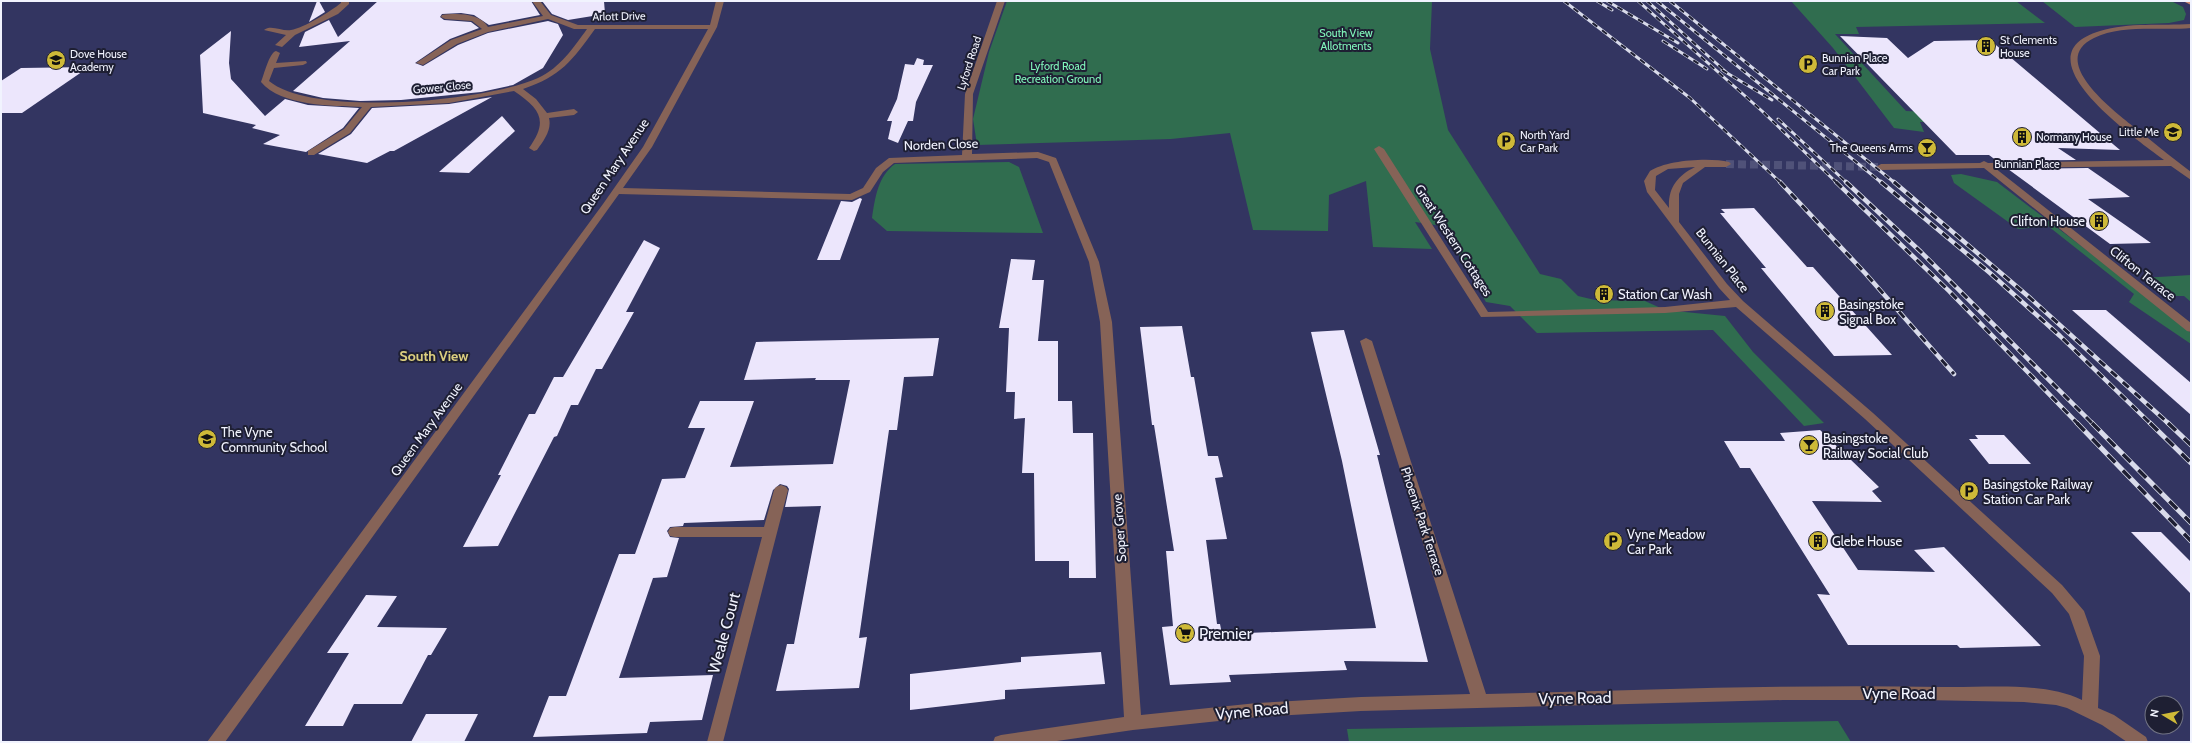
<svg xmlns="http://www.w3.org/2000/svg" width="2192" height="743" font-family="Cabin,sans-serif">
	<rect width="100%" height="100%" fill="#333561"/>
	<g fill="#306d4f">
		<polygon points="1007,1 1432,1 1430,49 1448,130 1540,274 1561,279 1578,296 1595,300 1645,301 1665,310 1725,316 1753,352 1824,423 1804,426 1713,330 1537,333 1510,306 1486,302 1442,226 1415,222 1432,249 1373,247 1366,181 1329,195 1328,231 1253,230 1230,133 1171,139 977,145 973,119 989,52"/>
		<polygon points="1791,1 2016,1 2045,23 1856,27 1859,34 1835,34 1906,111 1950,113 1961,122 1920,122 1924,132 1894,128 1833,48"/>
		<polygon points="2042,1 2171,1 2183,7 2186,14 2184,20 2169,23 2075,27"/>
		<path d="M1009 162 1019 167 1043 233 887 231 872 218C875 198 878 176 895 164Z"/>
		<polygon points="1961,174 1997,182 2093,255 2191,333 2191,344 2129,302 2134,294 2048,226 2018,229 1954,183 1951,175"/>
		<polygon points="2191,275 2191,302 2184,296 2164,296 2142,278"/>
		<polygon points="1838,721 1851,742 1349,742 1347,729"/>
	</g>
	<g fill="#ece6fc">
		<polygon points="317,1 319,1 325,12 309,22"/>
		<polygon points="378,1 531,1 540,15 489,25 474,15 461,13 442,14 440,17 444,20 471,22 479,28 450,39 415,63 423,66 458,45 488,33 548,21 558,24 563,35 543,68 513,85 481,92 401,100 360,101 323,98 293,91 350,41 299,47 305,32 329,20 338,37"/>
		<polygon points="542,1 604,1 605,14 568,20 552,14"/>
		<polygon points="231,31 229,63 231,79 265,116 285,99 308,105 359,108 343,128 306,152 263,144 280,135 252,128 256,125 203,113 200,55"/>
		<polygon points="1840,36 1887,38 1908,58 1934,41 1990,40 2120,150 2058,148 2076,160 1997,161 1989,155 1956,155"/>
		<polygon points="917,58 924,60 923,65 933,65 916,102 913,121 908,121 898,143 888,139 892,121 887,121 897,99 905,64 914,65"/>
		<polygon points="89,67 22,113 1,113 1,81 21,68"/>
		<polygon points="492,97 394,151 390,151 367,163 318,154 351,134 372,108 449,104"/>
		<polygon points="502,116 515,131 469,173 439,172"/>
		<polygon points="2088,168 2130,197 2088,199 2151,243 2110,244 2008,169"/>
		<polygon points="860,198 862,199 840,260 817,260 841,201 852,202"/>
		<polygon points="1754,208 1807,267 1813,267 1892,355 1834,356 1761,268 1766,268 1720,213 1725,213 1721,209"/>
		<polygon points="644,240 660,248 626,312 634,312 602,369 596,369 578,405 571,405 557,436 554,437 498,546 463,547 501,475 498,475 529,414 535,414 554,377 563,377"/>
		<polygon points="1011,259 1035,260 1032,280 1044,280 1038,341 1058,341 1058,401 1072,401 1073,433 1093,433 1096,578 1069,578 1069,561 1035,561 1034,473 1022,473 1025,418 1014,419 1015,392 1006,392 1009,328 999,328"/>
		<polygon points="2072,310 2106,310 2191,383 2191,415"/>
		<polygon points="1182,326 1191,377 1194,377 1208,456 1218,456 1223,477 1215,478 1227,539 1206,540 1217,624 1220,624 1222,634 1376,628 1342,461 1311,332 1344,330 1380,455 1377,455 1428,662 1344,661 1347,670 1229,675 1231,682 1170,685 1162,627 1173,626 1166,551 1174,551 1154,425 1152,425 1140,327"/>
		<polygon points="939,338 933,376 904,377 897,430 889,430 859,638 867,637 859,688 776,691 787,644 794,644 821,506 785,507 789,489 787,486 780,484 773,490 764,520 684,523 683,526 670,527 667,531 670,537 679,538 667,577 653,578 619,678 713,675 702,720 650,722 647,733 533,737 549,696 566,696 619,554 635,554 662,479 685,478 705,428 688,428 700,401 754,401 730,467 833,464 850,380 815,380 816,378 744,380 756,342"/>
		<polygon points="1820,430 1879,487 1872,491 1882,502 1812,501 1858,570 1935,572 1914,550 1944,547 2041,646 1960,648 1957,645 1848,645 1817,594 1830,595 1750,468 1740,468 1724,441 1785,441 1780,433"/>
		<polygon points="1975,435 2004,435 2031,464 1989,464 1969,439 1978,439"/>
		<polygon points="2131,532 2161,532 2191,562 2191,594"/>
		<polygon points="366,595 397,596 377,627 447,628 431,655 428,655 402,704 354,704 343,726 305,726 349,653 327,653"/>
		<polygon points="1101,652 1105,684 1005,690 1005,699 910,710 910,674 1021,662 1021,657"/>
		<polygon points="426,714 478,714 464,742 411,742"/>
	</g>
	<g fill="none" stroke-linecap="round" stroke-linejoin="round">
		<polyline stroke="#505279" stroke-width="8" stroke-dasharray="8 4" stroke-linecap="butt" points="1726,164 1881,167"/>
		<g fill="#866357" fill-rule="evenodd">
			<path d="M341 1H349V4L338 14 295 35 282 47 275 45 286 35 264 30C271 24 283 32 291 30 304 28 331 11 341 3Z"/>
			<path d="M532 1H540L551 15 578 25H710L716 1H724L717 27 652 147 623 188 850 194 863 188 876 168 889 158 962 155 965 94 997 1H1005L973 94 972 154 1038 152 1056 158 1099 262 1112 322 1141 715 1257 703 1361 697 1470 694 1360 341 1366 338 1372 341 1486 694C1638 690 1790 684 1942 687 1984 688 2044 681 2082 700L2084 656 2069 614 2052 593 1865 419 1736 307 1665 313 1481 317 1374 149 1379 146 1384 149 1488 312 1665 307 1730 300 1719 288 1647 192 1644 181 1650 171C1666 160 1710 157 1729 162L1731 164 1726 167H1705L1683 183 1679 194V222L1727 284 1743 301 1873 413 2062 585 2084 611 2100 656 2098 708 2114 715 2146 737 2148 742H2127L2102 725 2067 708 2056 705 2024 702 1924 700H1783L1361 711 1257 717 1133 730 1050 742H993L995 737 1001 735 1124 717 1100 322 1089 262 1049 162 1037 158 894 163 883 172 870 192 852 200 619 194 225 742H207L603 204 643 147 708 29H595C572 61 561 76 523 89L536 99 547 113 574 109 578 112 574 115 549 118C552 130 544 140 537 150L534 151 529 148C549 120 540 109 514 91L449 103 371 107 350 133 314 155H308V151L344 129 362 107C333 106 281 106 261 82 264 75 269 53 276 51L280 53 276 63 306 61 307 63 303 65 274 68 269 81C314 118 487 101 538 78 560 68 574 47 587 29H574L548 19 488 32 457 44 423 65 416 63 451 40 482 29 472 21 445 19 441 17 442 15C457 13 480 13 488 27L543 16ZM1695 167C1677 176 1668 188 1669 208L1655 190 1656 176 1668 169Z"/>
			<path d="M2191 24V28C2161 31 2122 24 2094 38 2044 62 2122 117 2143 134 2159 147 2175 160 2191 172V180L2171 166 1995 168 2191 323V332L2187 331 1984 168 1881 170 1876 167 1881 164 1980 163 1984 161 1988 163 2164 160C2135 138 2016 56 2100 31 2129 22 2161 26 2191 24Z"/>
			<polygon points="781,485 786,487 788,490 723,742 707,742 762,537 675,537 670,536 668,532 670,528 675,527 764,527 774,490 776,487"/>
		</g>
		<polygon fill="#ce8972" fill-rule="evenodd" points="2183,1 2191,1 2191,5"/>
		<g stroke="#d9dbea" stroke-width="3">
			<g id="rail-far2">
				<polyline points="1564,1 1690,98 1781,183"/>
				<polyline points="1597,1 1612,10"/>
				<polyline points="1607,1 1678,43"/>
				<polyline points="1638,1 1762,111 1837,183"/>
				<polyline points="1647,1 1726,72"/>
				<polyline points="1657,1 1882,183"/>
				<polyline points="1670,1 1895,183"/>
				<polyline points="1663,41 1707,69"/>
				<polyline points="1722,70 1772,100"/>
				<polyline points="1778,119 1847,183"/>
			</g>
		</g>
		<g stroke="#d9dbea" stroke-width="4.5">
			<g id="rail-far1">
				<polyline points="1780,182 1865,273 1954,374"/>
				<polyline points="1836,182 1949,291 2078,424"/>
				<polyline points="1846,182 1921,252 2093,424"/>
				<polyline points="1881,182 1990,273 2060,336 2151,424"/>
				<polyline points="1894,182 2029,297 2169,424"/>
			</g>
		</g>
		<g stroke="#d9dbea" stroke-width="5">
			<g id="rail">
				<polyline points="2077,423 2191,541"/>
				<polyline points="2092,423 2191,523"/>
				<polyline points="2150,423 2191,463"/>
				<polyline points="2168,423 2191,445"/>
			</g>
		</g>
		<use href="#rail-far2" stroke="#1e1f33" stroke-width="2" stroke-dasharray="6" stroke-linecap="butt"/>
		<use href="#rail-far1" stroke="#1e1f33" stroke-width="3" stroke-dasharray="8" stroke-linecap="butt"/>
		<use href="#rail" stroke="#1e1f33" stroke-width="3.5" stroke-dasharray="11" stroke-linecap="butt"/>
	</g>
	<defs>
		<g id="building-disc" transform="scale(1)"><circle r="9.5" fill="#ceb938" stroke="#1e1f33"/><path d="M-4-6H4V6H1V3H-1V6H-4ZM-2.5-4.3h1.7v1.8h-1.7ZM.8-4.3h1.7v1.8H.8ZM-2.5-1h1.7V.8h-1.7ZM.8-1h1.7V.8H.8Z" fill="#111"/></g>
		<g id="school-disc" transform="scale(1)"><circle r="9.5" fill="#ceb938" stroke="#1e1f33"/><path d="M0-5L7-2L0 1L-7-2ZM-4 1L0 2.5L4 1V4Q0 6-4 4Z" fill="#111"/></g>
		<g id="parking-disc" transform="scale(1)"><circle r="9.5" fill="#ceb938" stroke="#1e1f33"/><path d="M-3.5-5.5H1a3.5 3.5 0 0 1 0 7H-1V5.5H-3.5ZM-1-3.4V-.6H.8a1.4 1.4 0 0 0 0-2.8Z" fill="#111"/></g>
		<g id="bar-disc" transform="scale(1)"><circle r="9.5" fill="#ceb938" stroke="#1e1f33"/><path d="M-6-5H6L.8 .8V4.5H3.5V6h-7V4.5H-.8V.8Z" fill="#111"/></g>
		<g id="supermarket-disc" transform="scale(1)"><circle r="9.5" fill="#ceb938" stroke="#1e1f33"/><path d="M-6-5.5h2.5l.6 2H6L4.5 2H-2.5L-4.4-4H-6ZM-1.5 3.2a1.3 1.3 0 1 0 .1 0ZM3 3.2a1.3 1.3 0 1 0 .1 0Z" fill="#111"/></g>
	</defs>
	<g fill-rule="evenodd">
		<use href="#building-disc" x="1986" y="46"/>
		<use href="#school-disc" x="56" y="60"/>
		<use href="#parking-disc" x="1808" y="64"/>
		<use href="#school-disc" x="2173" y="132"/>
		<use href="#building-disc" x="2022" y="137"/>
		<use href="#parking-disc" x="1506" y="141"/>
		<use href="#bar-disc" x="1927" y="148"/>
		<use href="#building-disc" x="2099" y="221"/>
		<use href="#building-disc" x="1604" y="294"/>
		<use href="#building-disc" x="1825" y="311"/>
		<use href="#school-disc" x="207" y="439"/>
		<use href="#bar-disc" x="1809" y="445"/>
		<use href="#parking-disc" x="1969" y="491"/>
		<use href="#parking-disc" x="1613" y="541"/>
		<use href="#building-disc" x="1818" y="541"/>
		<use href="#supermarket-disc" x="1185" y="633"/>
	</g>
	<g text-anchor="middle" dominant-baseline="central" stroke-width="4" stroke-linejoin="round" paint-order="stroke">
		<g font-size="11" fill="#f1f3fe" stroke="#1e1f33">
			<text transform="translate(619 16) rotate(-1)">Arlott Drive</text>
			<text transform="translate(969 63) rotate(-72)">Lyford Road</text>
			<text transform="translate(442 87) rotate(-5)">Gower Close</text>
			<text x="2027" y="164">Bunnian Place</text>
		</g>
		<g font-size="11" fill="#81f7bb" stroke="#1e1f33">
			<text x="1346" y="33">South View<tspan x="1346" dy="13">Allotments</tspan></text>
			<text x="1058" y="66">Lyford Road<tspan x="1058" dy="13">Recreation Ground</tspan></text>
		</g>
		<g font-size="11" fill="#f1f3fe" stroke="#1e1f33" text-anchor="start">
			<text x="2000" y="40">St Clements<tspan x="2000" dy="13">House</tspan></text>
			<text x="70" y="54">Dove House<tspan x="70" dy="13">Academy</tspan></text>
			<text x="1822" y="58">Bunnian Place<tspan x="1822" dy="13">Car Park</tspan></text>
			<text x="2159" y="132" text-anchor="end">Little Me</text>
			<text x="1520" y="135">North Yard<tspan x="1520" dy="13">Car Park</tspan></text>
			<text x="2036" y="137">Normany House</text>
			<text x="1913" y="148" text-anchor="end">The Queens Arms</text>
		</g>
		<g font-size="13" fill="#f1f3fe" stroke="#1e1f33">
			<text transform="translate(941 144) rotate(-2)">Norden Close</text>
			<text transform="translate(614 166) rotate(-56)">Queen Mary Avenue</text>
			<text transform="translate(1454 240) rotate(57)">Great Western Cottages</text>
			<text transform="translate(1723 260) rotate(52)">Bunnian Place</text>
			<text transform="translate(2143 273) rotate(38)">Clifton Terrace</text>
			<text transform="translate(426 429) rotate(-54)">Queen Mary Avenue</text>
			<text transform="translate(1423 521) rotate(72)">Phoenix Park Terrace</text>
			<text transform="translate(1119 528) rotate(-94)">Soper Grove</text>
		</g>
		<g font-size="13" fill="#f1f3fe" stroke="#1e1f33" text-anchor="start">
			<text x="2085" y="221" text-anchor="end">Clifton House</text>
			<text x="1618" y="294">Station Car Wash</text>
			<text x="1839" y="304">Basingstoke<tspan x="1839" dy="15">Signal Box</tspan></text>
			<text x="221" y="432">The Vyne<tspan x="221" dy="15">Community School</tspan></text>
			<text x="1823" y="438">Basingstoke<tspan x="1823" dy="15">Railway Social Club</tspan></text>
			<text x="1983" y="484">Basingstoke Railway<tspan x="1983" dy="15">Station Car Park</tspan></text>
			<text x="1627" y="534">Vyne Meadow<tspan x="1627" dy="15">Car Park</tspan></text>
			<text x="1832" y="541">Glebe House</text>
		</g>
		<g font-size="14" font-weight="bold" fill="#dbce7f" stroke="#1e1f33">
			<text x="434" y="356">South View</text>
		</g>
		<g font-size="16" fill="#f1f3fe" stroke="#1e1f33">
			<text transform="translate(724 633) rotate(-75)">Weale Court</text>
			<text x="1899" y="693">Vyne Road</text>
			<text transform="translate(1575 698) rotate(-1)">Vyne Road</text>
			<text transform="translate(1252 711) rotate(-5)">Vyne Road</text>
		</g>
		<g font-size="16" fill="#f1f3fe" stroke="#1e1f33" text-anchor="start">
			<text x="1199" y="633">Premier</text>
		</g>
	</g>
	<rect width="2192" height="743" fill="none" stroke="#f1f3fe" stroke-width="4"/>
	<g transform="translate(2164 715) rotate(280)"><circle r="19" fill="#1e1f33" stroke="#727484"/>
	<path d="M0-3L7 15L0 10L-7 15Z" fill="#ceb938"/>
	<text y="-6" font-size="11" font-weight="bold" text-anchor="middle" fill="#f1f3fe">N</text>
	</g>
</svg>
